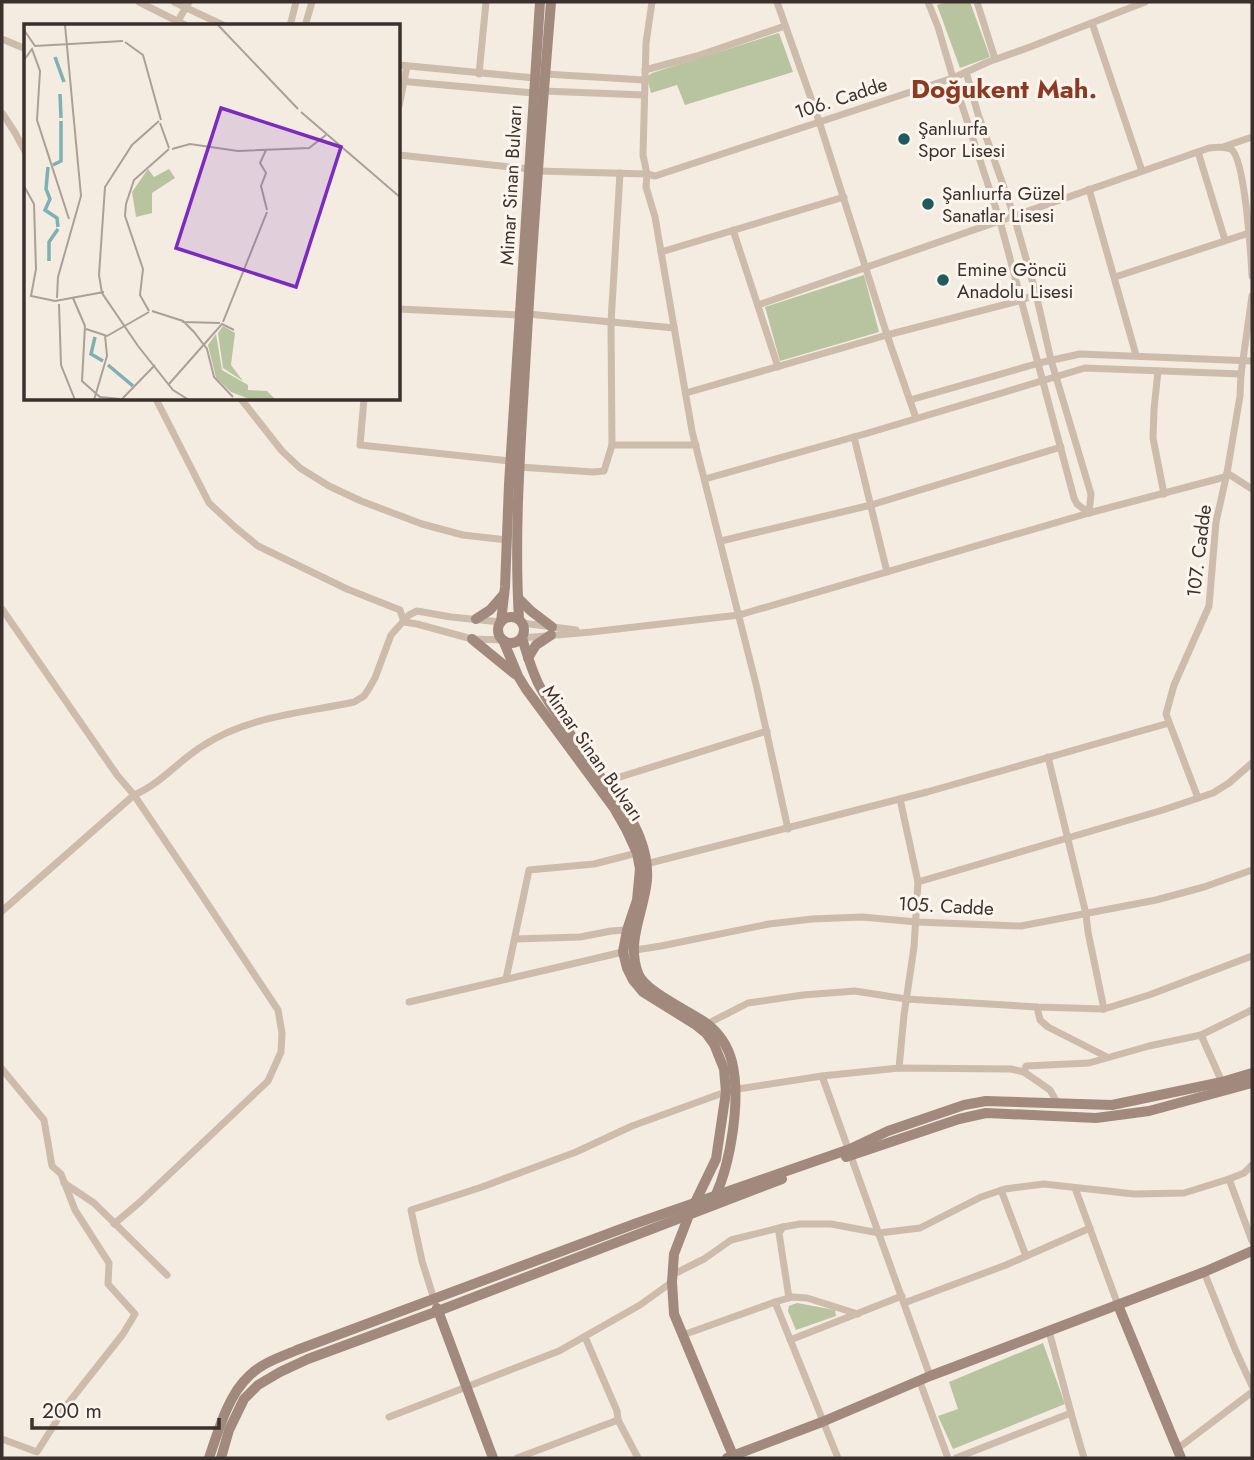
<svg xmlns="http://www.w3.org/2000/svg" width="1254" height="1460" font-family="Jost,sans-serif">
	<rect width="100%" height="100%" fill="#f4ebe1"/>
	<g fill="#b8c4a0">
		<polygon points="947,2 970,2 990,57 960,68 937,5"/>
		<polygon points="779,33 793,72 685,105 677,85 651,93 647,77 652,73"/>
		<polygon points="864,275 879,332 780,361 765,307"/>
		<polygon points="797,1303 835,1310 836,1316 796,1330 788,1311 789,1306"/>
		<polygon points="1043,1343 1065,1404 953,1449 938,1416 958,1409 949,1382"/>
	</g>
	<g fill="none" stroke-linecap="round" stroke-linejoin="round">
		<g stroke="#cdbbac" stroke-width="7">
			<polyline points="139,2 187,26"/>
			<polyline points="174,2 225,26"/>
			<polyline points="652,2 646,43 643,155 647,174 646,187 655,217 692,431 756,684 788,829"/>
			<polyline points="777,2 819,121 887,335 916,418"/>
			<polyline points="928,2 938,27 953,78 1000,221 1074,498 1077,504 1089,513 1091,494 1051,360 1036,294 1014,216 978,114 966,72"/>
			<polyline points="977,2 995,59"/>
			<polyline points="1092,23 1142,171"/>
			<polyline points="175,26 189,2"/>
			<polyline points="290,26 296,2"/>
			<polyline points="305,26 312,2"/>
			<polyline points="2,39 26,49"/>
			<polyline points="399,65 535,78"/>
			<polyline points="645,70 697,56 785,26"/>
			<polyline points="479,74 486,2"/>
			<polyline points="545,74 644,80"/>
			<polyline points="399,81 534,93"/>
			<polyline points="543,91 644,95"/>
			<polyline points="399,106 407,66"/>
			<polyline points="2,113 14,131 26,153"/>
			<polyline points="1223,147 1252,137"/>
			<polyline points="1198,152 1225,240"/>
			<polyline points="399,155 529,169"/>
			<polyline points="537,171 647,174 655,176 953,78 988,62 1030,47 1145,2"/>
			<polyline points="1089,189 1136,355"/>
			<polyline points="733,230 778,367"/>
			<polyline points="661,252 844,197"/>
			<polyline points="1115,277 1252,232"/>
			<path d="M758 305 1209 148C1216 147 1224 146 1231 149 1245 158 1251 256 1252 276"/>
			<polyline points="399,309 520,315"/>
			<polyline points="528,314 674,328"/>
			<polyline points="1158,371 1154,409 1153,438 1164,494"/>
			<polyline points="686,393 887,335 1022,300 1036,294"/>
			<polyline points="156,399 209,503 236,528 258,546 347,589 400,610 404,622"/>
			<polyline points="241,399 282,451 300,468 329,486 361,501 422,524 463,535 507,540"/>
			<polyline points="364,399 360,445 510,461"/>
			<polyline points="910,400 1039,363 1080,354 1252,361"/>
			<polyline points="854,437 887,572"/>
			<polyline points="612,445 696,445"/>
			<polyline points="519,467 593,472 604,471 612,445 611,322 620,173"/>
			<polyline points="1227,473 1252,489"/>
			<polyline points="705,479 868,433 1085,368 1241,374"/>
			<polyline points="721,541 871,505 1061,447"/>
			<polyline points="2,609 117,775 134,795 197,888 278,1010 282,1033 281,1052 268,1081 140,1202 114,1224"/>
			<polyline points="404,622 417,624 472,639 503,640"/>
			<polyline points="522,623 576,630"/>
			<polyline points="522,638 591,632 739,615 1089,513 1225,477"/>
			<polyline points="1048,757 1086,914 1088,932 1104,1009"/>
			<polyline points="604,782 767,731"/>
			<polyline points="1198,798 1166,714 1174,685 1209,606 1216,522 1227,473 1240,396 1241,374 1252,296"/>
			<polyline points="646,864 927,792 1169,723"/>
			<polyline points="918,882 1163,810 1213,793 1229,783 1252,763"/>
			<path d="M2 911 134 795C161 784 179 760 204 745 249 716 303 713 354 702L364 696 368 690 375 678 391 635 409 615 417 611 451 617 501 622"/>
			<polyline points="515,939 580,937 611,931 627,930"/>
			<polyline points="506,979 529,870 594,864 637,853"/>
			<polyline points="409,1002 623,952 661,946 769,924 812,919 862,917 917,922 1021,926 1156,900 1204,887 1252,870"/>
			<polyline points="1037,1007 1040,1020 1048,1027 1107,1057"/>
			<polyline points="707,1024 748,1003 803,995 855,991 906,999 1037,1007 1104,1009 1149,995 1252,956"/>
			<polyline points="1201,1035 1222,1082"/>
			<polyline points="899,1068 904,1015 914,947 918,882 900,799"/>
			<polyline points="2,1069 44,1120 52,1166 61,1174 75,1210 109,1263 108,1284 135,1314 123,1334 66,1406 37,1452 2,1439"/>
			<polyline points="822,1076 930,1376"/>
			<polyline points="1058,1104 1050,1090 1024,1072 1026,1066 1089,1063 1149,1046 1201,1035 1252,1010"/>
			<polyline points="1229,1179 1252,1241"/>
			<polyline points="64,1183 94,1203 167,1275"/>
			<polyline points="1075,1188 1118,1305"/>
			<polyline points="1001,1190 1026,1256"/>
			<polyline points="1204,1272 1235,1349 1252,1386"/>
			<polyline points="672,1275 704,1259 731,1240 783,1227"/>
			<polyline points="789,1298 779,1233 783,1227 800,1224 831,1224 879,1233 920,1228 981,1197 1005,1189 1044,1184 1134,1194 1184,1193 1229,1179 1244,1173 1252,1165"/>
			<polyline points="434,1299 422,1261 411,1210 482,1187 576,1152 632,1126 731,1090 822,1076 899,1068 1011,1069 1024,1072"/>
			<polyline points="775,1302 838,1458"/>
			<polyline points="904,1303 1006,1265 1090,1228"/>
			<polyline points="1049,1331 1071,1413"/>
			<polyline points="683,1335 775,1302 792,1297 807,1298 858,1314"/>
			<polyline points="585,1337 617,1411 618,1420 638,1458"/>
			<polyline points="790,1340 902,1296"/>
			<polyline points="920,1382 948,1458"/>
			<polyline points="389,1417 559,1351 640,1305 672,1282"/>
			<polyline points="1177,1449 1252,1392"/>
			<polyline points="517,1458 618,1420"/>
			<polyline points="956,1458 1071,1413 1084,1458"/>
		</g>
		<g stroke="#a18a7d" stroke-width="10">
			<polyline points="518,598 531,611 552,627"/>
			<circle cx="511" cy="630" r="13"/>
			<polyline points="476,619 490,610 504,594"/>
			<path d="M519 619C514 536 520 453 525 369 532 246 541 124 551 2"/>
			<polyline points="501,622 505,587 509,484 540,2"/>
			<path d="M522 638C527 654 532 672 540 687 557 718 580 747 600 776 614 796 631 814 640 838 645 851 648 866 647 880 644 912 626 941 638 973 644 991 689 1011 706 1023 718 1032 728 1046 732 1062 741 1099 731 1162 715 1197"/>
			<polyline points="472,639 515,674"/>
			<polyline points="503,640 518,676 526,689 614,808 626,829 637,853 640,869 637,900 627,930 623,952 627,968 633,980 643,992 696,1025 706,1033 714,1044 724,1069 726,1092 716,1159 689,1215 674,1254 672,1282 674,1314 734,1458"/>
			<polyline points="528,658 536,645 551,635"/>
			<polyline points="846,1157 959,1119 986,1113 1096,1118 1149,1111 1252,1083"/>
			<polyline points="1118,1305 1181,1458"/>
			<polyline points="437,1308 493,1458"/>
			<path d="M209 1458C218 1432 228 1395 249 1376 262 1363 280 1357 297 1350L637 1223 850 1149 888 1131 964 1105 986 1101 1112 1105 1222 1082 1252 1073"/>
			<polyline points="221,1458 229,1430 244,1399 258,1385 280,1372 308,1359 438,1311 782,1179"/>
			<polyline points="727,1458 822,1422 930,1376 1204,1272 1252,1251"/>
		</g>
	</g>
	<g fill="#1f5a5e" stroke="#fbf5ee" stroke-width="2.5">
		<circle cx="904" cy="139" r="7"/>
		<circle cx="928" cy="204" r="7"/>
		<circle cx="943" cy="280" r="7"/>
	</g>
	<g text-anchor="middle" dominant-baseline="central" stroke-width="6" stroke-linejoin="round" paint-order="stroke">
		<g font-size="19" fill="#3b302b" stroke="#fbf5ee">
			<text transform="translate(841 98) rotate(-18)">106. Cadde</text>
			<text transform="translate(511 185) rotate(-87)">Mimar Sinan Bulvarı</text>
			<text transform="translate(1199 551) rotate(-83)">107. Cadde</text>
			<text transform="translate(593 753) rotate(55)">Mimar Sinan Bulvarı</text>
			<text transform="translate(946 906) rotate(3)">105. Cadde</text>
		</g>
		<g font-size="19" fill="#3b302b" stroke="#fbf5ee" text-anchor="start">
			<text x="918" y="128">Şanlıurfa<tspan x="918" dy="22">Spor Lisesi</tspan></text>
			<text x="942" y="193">Şanlıurfa Güzel<tspan x="942" dy="22">Sanatlar Lisesi</tspan></text>
			<text x="957" y="269">Emine Göncü<tspan x="957" dy="22">Anadolu Lisesi</tspan></text>
		</g>
		<g font-size="26" font-weight="bold" fill="#8c3b22" stroke="#fbf5ee">
			<text x="1004" y="89">Doğukent Mah.</text>
		</g>
	</g>
	<g transform="translate(24 24)">
		<rect width="376" height="376" fill="#f4ebe1"/>
		<path d="M124 145 130 153 145 145 151 154 128 169V189L112 193 108 168Z" fill="#b8c4a0"/>
		<path d="M199 302 211 309 207 341 219 357 199 344 194 309ZM192 310 198 346 224 361V366L243 367 252 376H228L207 368 192 354 184 321Z" fill="#b8c4a0"/>
		<path fill="none" stroke="#7fb0b2" stroke-width="3.5" d="M31 33 40 58M36 70 37 94M29 141 37 137V97M24 143 22 165 26 175 21 186 33 194 34 203M25 237V218L34 205M71 313 67 330 79 337M84 341 109 362"/>
		<path fill="none" stroke="#aaa098" stroke-width="2" d="M194 1 274 85M0 6 11 22 99 17M101 18 119 31 137 96M0 36 8 25 16 47 13 96 45 195M277 88 377 174M135 97 108 121 81 163 75 251 78 269 114 322 149 366 165 376M136 99 145 124M148 125 166 120 214 127 285 124 302 111M242 126 236 139 242 149 237 162 243 186M0 162 10 180 12 245 7 272 31 277 80 268M33 274 34 253 57 172 41 1M49 274 61 302 58 357 76 373 96 375M35 280 37 341 51 376M125 287 116 271 119 245 101 192 102 180 110 156 145 125M128 287 159 297 170 308 183 325 190 353 209 373M158 298 196 299M199 298 243 188M62 305 83 312 125 288M145 360 198 300 210 306M98 375 131 341M70 376 83 332 81 311"/>
		<path fill="#7b2cbf" fill-opacity="0.15" stroke="#7b2cbf" stroke-width="3.5" d="M197 84 317 123 272 263 152 224Z"/>
		<rect width="376" height="376" fill="none" stroke="#3b302b" stroke-width="3.5"/>
	</g>
	<rect width="1254" height="1460" fill="none" stroke="#3b302b" stroke-width="7"/>
	<path d="M32 1418v10h187v-10" fill="none" stroke="#3b302b" stroke-width="3.5"/>
	<text x="42" y="1418" font-size="21" fill="#3b302b" stroke="#fbf5ee" stroke-width="5" paint-order="stroke">200 m</text>
</svg>
